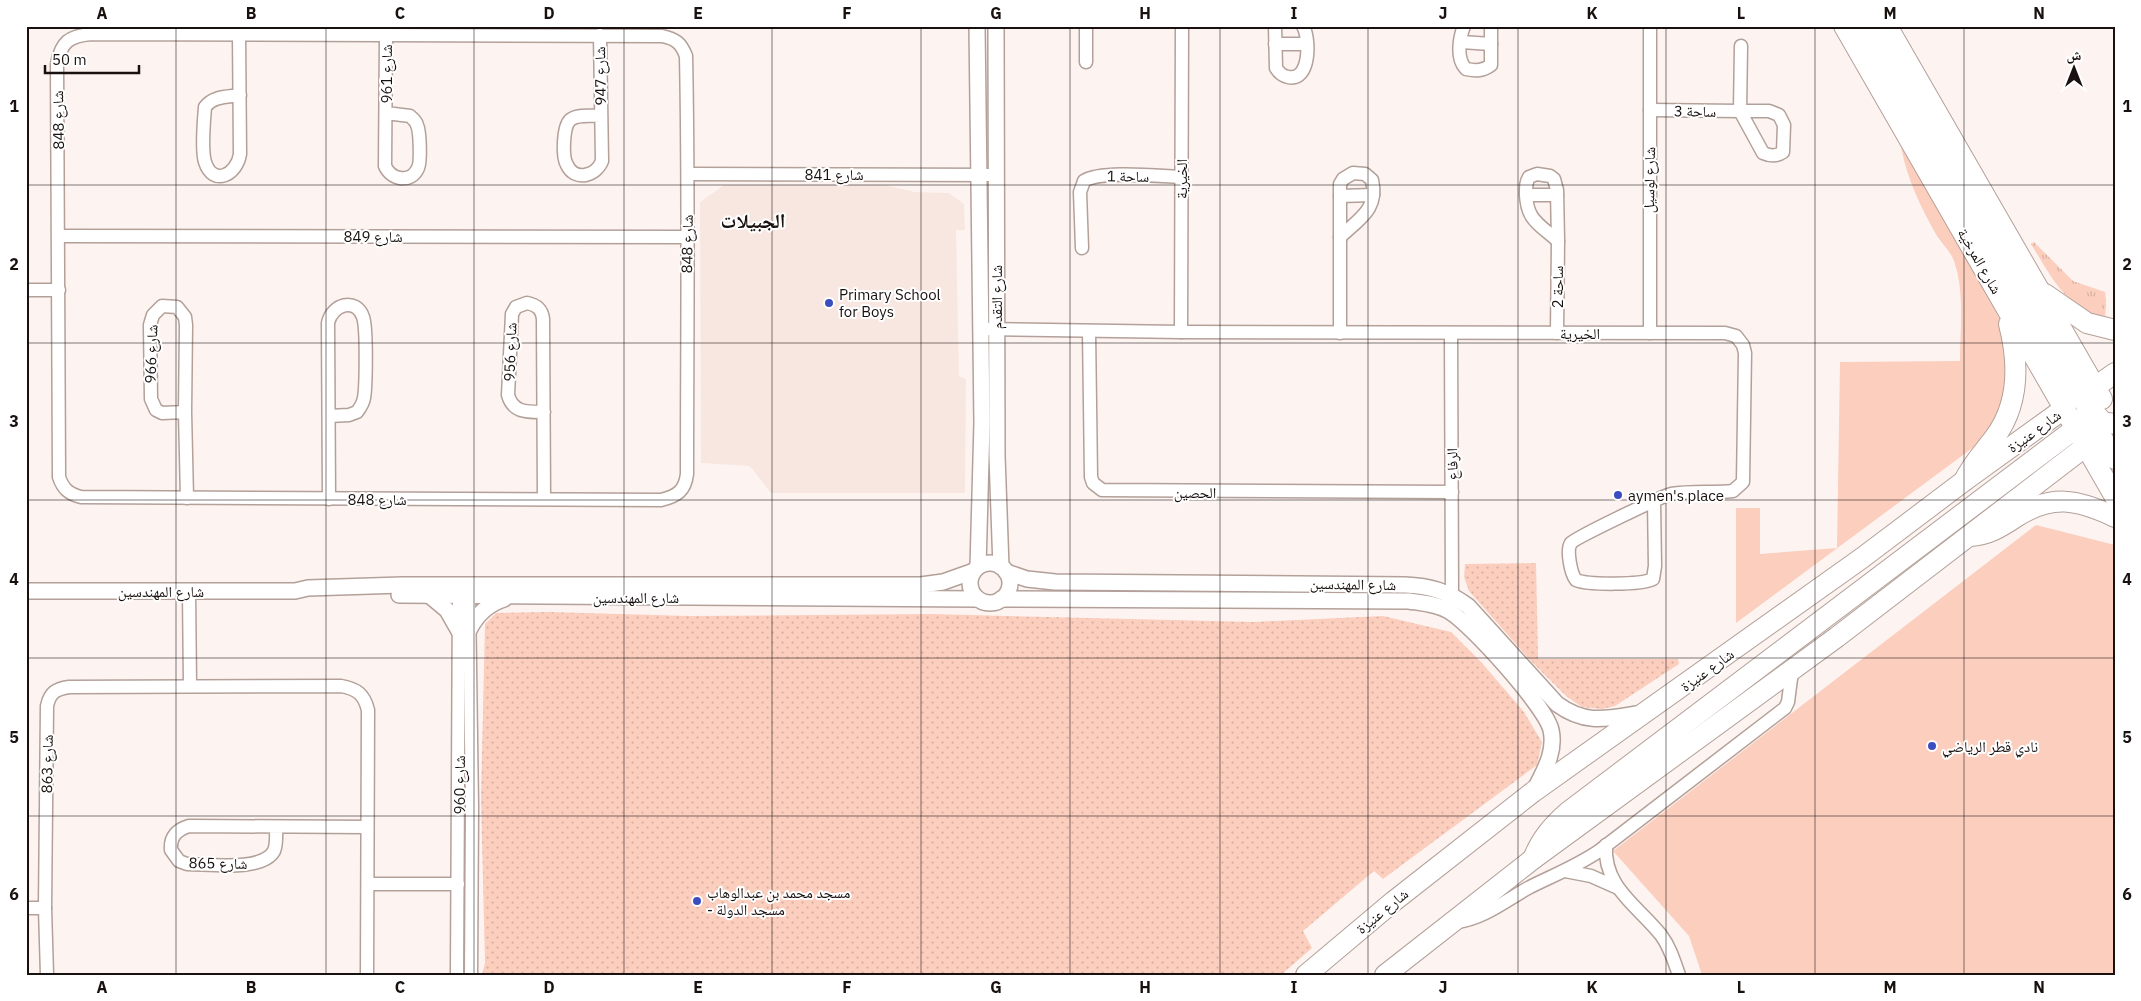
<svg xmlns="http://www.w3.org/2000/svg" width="2141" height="1001" font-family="'IBM Plex Sans','Noto Naskh Arabic',sans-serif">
	<defs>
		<pattern id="grass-tufts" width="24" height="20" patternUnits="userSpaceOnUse" patternTransform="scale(1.25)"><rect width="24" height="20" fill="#fccebe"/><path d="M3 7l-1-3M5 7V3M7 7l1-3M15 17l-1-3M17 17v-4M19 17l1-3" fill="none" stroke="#d7b0a2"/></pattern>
		<pattern id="garden-dots" width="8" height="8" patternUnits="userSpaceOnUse" patternTransform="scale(1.25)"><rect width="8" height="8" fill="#fccebe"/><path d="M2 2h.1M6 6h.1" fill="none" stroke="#d7b0a2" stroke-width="1.8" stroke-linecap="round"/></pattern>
	</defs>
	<rect width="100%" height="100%" fill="#fdf4f1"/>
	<polygon fill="#f8e7e1" points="724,185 885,185 915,192 949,193 964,204 965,230 956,230 959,376 966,379 965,493 771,493 750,466 701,463 700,202"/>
	<path fill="url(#grass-tufts)" d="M2034 242 2073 281 2105 292 2106 300 2105 321C2062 301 2055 283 2031 244Z"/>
	<g fill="#fccebe">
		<path d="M1901 147 1963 249 2007 333V401L1982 441 1736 623V508H1760V554L1837 548 1840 362 1960 361C1960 329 1965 292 1954 261 1951 252 1942 244 1937 236 1921 208 1907 179 1901 147Z"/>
		<polygon points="2036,525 2115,545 2115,975 1702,975 1689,936 1613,851"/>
	</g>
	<g fill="url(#garden-dots)">
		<polygon points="1536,563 1538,659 1678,659 1679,664 1615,706 1602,709 1582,707 1566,696 1529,659 1469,591 1464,577 1465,564"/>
		<polygon points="548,612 689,616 930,614 1253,622 1383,616 1451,632 1482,663 1524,712 1542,742 1537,765 1383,879 1374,871 1303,931 1312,948 1281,975 482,975 485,963 481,798 485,624 496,613"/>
	</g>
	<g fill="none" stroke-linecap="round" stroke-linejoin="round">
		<g stroke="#b3a099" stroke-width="15">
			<g id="minor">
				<polyline points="1086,26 1086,62"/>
				<path d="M1275 26 1276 68C1279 73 1283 76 1288 77 1311 82 1310 38 1303 26"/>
				<path d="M1464 26C1459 39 1456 59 1466 69 1476 71 1483 71 1491 65V26"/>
				<polyline points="1650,26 1650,333"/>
				<path d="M91 34 662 36C676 39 681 43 686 56 689 196 687 335 687 474 685 491 677 496 661 500L81 497C69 494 63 489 59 477L57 64C61 42 69 36 91 34Z"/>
				<path d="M239 34 240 154C237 175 213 187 205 162 201 149 204 121 205 107 213 96 227 97 240 95"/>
				<path d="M386 34 385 166C391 180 411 184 418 168 421 162 420 131 417 125 416 121 413 119 410 116L386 113"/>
				<path d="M600 35 602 161C596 176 575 182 567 165 562 157 563 127 570 120 577 114 592 116 600 116"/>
				<polyline points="1461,42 1491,44"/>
				<polyline points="1275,44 1306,44"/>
				<polyline points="1650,110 1740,111 1741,46"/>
				<path d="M1740 111H1769L1779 115 1784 125 1783 152C1776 157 1770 156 1763 153Z"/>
				<path d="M1353 173 1365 174 1372 180C1379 209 1359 219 1340 237V184L1343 179Z"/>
				<polyline points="689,174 995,175"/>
				<path d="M1537 174 1550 176 1554 179 1557 190 1558 241C1539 224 1526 220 1526 192 1526 186 1526 182 1529 177Z"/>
				<polyline points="1526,195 1557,195"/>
				<polyline points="1340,196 1373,195"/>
				<polyline points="59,236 687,237"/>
				<path d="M1082 248 1080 192 1084 181C1100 170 1159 176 1181 177"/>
				<polyline points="26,290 59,290"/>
				<path d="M981 329 1181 332 1725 333 1736 336 1743 345 1745 353 1743 482 1733 491C1713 493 1691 491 1671 494 1662 496 1575 538 1571 543 1566 550 1571 574 1576 580 1587 585 1642 585 1653 579L1655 566 1654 501"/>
				<polyline points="1089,331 1091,477 1093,483 1102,490 1452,492"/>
				<polyline points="1181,332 1182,26"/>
				<polyline points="1340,333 1340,237"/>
				<polyline points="1451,333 1452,595"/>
				<polyline points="1557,333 1558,241"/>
				<polyline points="185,412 162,413 156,410 151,399 150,325 153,315 162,306 177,307 185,317 186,325 185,412 187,498"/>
				<path d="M544 412C527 412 513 413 508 395L512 314 516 307 527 303C537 305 542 309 543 319L544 499"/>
				<path d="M329 416 349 415 357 412C360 408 363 404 364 398 366 386 367 328 363 317 356 297 332 304 328 323L329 499"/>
				<polyline points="189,591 190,686"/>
				<polyline points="469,596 472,807 471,975"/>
				<path d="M276 827C276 835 277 844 274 851 262 872 209 864 187 864L179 861 171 850C170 837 176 830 189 826L367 827"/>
				<path d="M1606 845C1603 887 1638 906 1661 935 1670 947 1674 961 1679 975"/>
				<polyline points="1565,871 1591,876 1618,888"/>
				<polyline points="369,884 458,884"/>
				<polyline points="26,908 45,908"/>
				<path d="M1457 922C1485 918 1506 900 1530 887 1554 875 1577 866 1599 851L1785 708 1788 702 1792 671"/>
				<path d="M47 975 45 908 47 706C50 692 56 689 69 687L341 686C357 689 364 694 368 710L367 975"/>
				<polyline points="457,975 459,587"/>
			</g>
		</g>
		<g stroke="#b3a099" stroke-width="18">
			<g id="tertiary">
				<polyline points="977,26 982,423 978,567"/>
				<polyline points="996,26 997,456 1001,567"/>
				<circle cx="990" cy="583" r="20"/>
				<path d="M1006 572 1027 579 1055 582 1405 585C1430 586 1447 591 1468 606L1557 704C1587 726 1609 718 1643 713"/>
				<polyline points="26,591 295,591 308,588 402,585 921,585 943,582 974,571"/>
				<polyline points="399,595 977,599"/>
				<polyline points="429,595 447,610 459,631"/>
				<path d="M1001 599 1409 601C1422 603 1437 604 1449 611 1470 623 1546 707 1551 730 1556 752 1544 771 1534 791"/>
				<path d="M469 630C477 614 488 604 504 599"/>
			</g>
		</g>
		<g stroke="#b3a099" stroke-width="22">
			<g id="primary">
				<polyline points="1306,975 1394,901 1533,792 1862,558 1964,481 2065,408"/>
				<polyline points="1385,975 1533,859 1837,637 2086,446"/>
			</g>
		</g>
		<g stroke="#b3a099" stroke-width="22">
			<g id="trunk">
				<polyline points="1844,26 2115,497"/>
				<polyline points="1865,26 2080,398 2103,422 2115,424"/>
				<polyline points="1887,26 2102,399"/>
				<polyline points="2045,294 2087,323 2115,330"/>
				<polyline points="2085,394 2115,373"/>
				<polyline points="2085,415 2096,428 2115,459"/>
				<path d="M1964 481C1972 464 1984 452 1995 437 2020 403 2019 363 2009 324"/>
				<path d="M1970 536C1988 535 2001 527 2016 517 2052 494 2077 499 2115 517"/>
				<path d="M1533 859C1541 839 1552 826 1568 812L2084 422 2095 401V387"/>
			</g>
		</g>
		<use href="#minor" stroke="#fff" stroke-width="12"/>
		<use href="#tertiary" stroke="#fff" stroke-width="15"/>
		<use href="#primary" stroke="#fff" stroke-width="20"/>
		<use href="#trunk" stroke="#fff" stroke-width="20"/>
	</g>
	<path fill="none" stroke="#18110f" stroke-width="1" stroke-opacity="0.55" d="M176 26V975M326 26V975M474 26V975M624 26V975M772 26V975M921 26V975M1070 26V975M1220 26V975M1368 26V975M1518 26V975M1666 26V975M1815 26V975M1964 26V975M26 185H2115M26 343H2115M26 500H2115M26 658H2115M26 816H2115"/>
	<g fill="#3c4dc0" stroke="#fff" stroke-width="2">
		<circle cx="829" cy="303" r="5"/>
		<circle cx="1618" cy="495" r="5"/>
		<circle cx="1932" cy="746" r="5"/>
		<circle cx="697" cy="901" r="5"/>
	</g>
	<g text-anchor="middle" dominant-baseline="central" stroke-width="4" stroke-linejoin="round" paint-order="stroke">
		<g font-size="15" fill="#18110f" stroke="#fff">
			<text transform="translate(386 74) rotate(-90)">شارع 961</text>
			<text transform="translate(600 76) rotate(-91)">شارع 947</text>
			<text transform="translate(1695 111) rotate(1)">ساحة 3</text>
			<text transform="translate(58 120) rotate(-91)">شارع 848</text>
			<text x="834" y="174">شارع 841</text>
			<text transform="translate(1128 176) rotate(1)">ساحة 1</text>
			<text transform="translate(1181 179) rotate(-90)">الخيرية</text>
			<text transform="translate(1649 180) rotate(-89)">شارع لوسيل</text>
			<text x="373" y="236">شارع 849</text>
			<text transform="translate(687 244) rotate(-89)">شارع 848</text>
			<text transform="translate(1980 261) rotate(60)">شارع المرخية</text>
			<text transform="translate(1557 287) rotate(-90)">ساحة 2</text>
			<text transform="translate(996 297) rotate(-90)">شارع التقدم</text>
			<text x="1580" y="333">الخيرية</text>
			<text transform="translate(510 352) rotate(-88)">شارع 956</text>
			<text transform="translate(151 354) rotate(-88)">شارع 966</text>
			<text transform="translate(2034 431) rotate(-36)">شارع عنيزة</text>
			<text transform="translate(1452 464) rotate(-91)">الرفاع</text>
			<text x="1195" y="492">الحصين</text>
			<text x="377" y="499">شارع 848</text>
			<text transform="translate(1353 584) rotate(1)">شارع المهندسين</text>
			<text x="161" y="591">شارع المهندسين</text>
			<text x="636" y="597">شارع المهندسين</text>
			<text transform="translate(1707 670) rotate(-36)">شارع عنيزة</text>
			<text transform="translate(47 764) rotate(-89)">شارع 863</text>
			<text transform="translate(459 785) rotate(-90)">شارع 960</text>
			<text transform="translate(218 863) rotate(1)">شارع 865</text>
			<text transform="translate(1382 911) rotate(-39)">شارع عنيزة</text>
		</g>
		<g font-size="15" fill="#18110f" stroke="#fff" text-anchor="start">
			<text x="839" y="294">Primary School<tspan x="839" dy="17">for Boys</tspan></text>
			<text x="1628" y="495">aymen's place</text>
			<text x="1942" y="746">نادي قطر الرياضي</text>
			<text x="707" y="892">مسجد محمد بن عبدالوهاب<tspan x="707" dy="17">- مسجد الدولة</tspan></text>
		</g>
		<g font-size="20" font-weight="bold" fill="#18110f" stroke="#fff">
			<text x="753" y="220">الجبيلات</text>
		</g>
	</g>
	<rect width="2141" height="1001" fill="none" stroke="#ffffff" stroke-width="55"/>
	<g transform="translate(2074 68)" stroke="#ffffff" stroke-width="4" paint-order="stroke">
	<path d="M0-4L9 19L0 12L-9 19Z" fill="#18110f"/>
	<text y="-8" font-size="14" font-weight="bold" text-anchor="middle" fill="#18110f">ش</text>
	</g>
	<path d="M45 65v8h94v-8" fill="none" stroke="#18110f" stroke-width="2.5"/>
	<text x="52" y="65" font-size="15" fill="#18110f" stroke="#ffffff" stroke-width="4" paint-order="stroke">50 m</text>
	<rect x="28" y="28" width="2086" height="946" fill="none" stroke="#18110f" stroke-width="2"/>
	<g font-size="16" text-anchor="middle" font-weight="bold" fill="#18110f">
		<text x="102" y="19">A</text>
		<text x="251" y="19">B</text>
		<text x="400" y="19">C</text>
		<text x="549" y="19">D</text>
		<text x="698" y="19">E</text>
		<text x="847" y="19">F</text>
		<text x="996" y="19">G</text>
		<text x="1145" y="19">H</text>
		<text x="1294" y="19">I</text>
		<text x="1443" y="19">J</text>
		<text x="1592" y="19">K</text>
		<text x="1741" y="19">L</text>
		<text x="1890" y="19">M</text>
		<text x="2039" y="19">N</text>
		<text x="14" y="112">1</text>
		<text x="2127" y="112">1</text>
		<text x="14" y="270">2</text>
		<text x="2127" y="270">2</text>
		<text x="14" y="427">3</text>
		<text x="2127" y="427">3</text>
		<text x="14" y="585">4</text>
		<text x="2127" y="585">4</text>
		<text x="14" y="743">5</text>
		<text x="2127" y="743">5</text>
		<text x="14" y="900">6</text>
		<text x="2127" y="900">6</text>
		<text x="102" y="993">A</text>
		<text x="251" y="993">B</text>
		<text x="400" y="993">C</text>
		<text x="549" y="993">D</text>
		<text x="698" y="993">E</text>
		<text x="847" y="993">F</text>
		<text x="996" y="993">G</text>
		<text x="1145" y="993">H</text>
		<text x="1294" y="993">I</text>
		<text x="1443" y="993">J</text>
		<text x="1592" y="993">K</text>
		<text x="1741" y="993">L</text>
		<text x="1890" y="993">M</text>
		<text x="2039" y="993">N</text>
	</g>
</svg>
